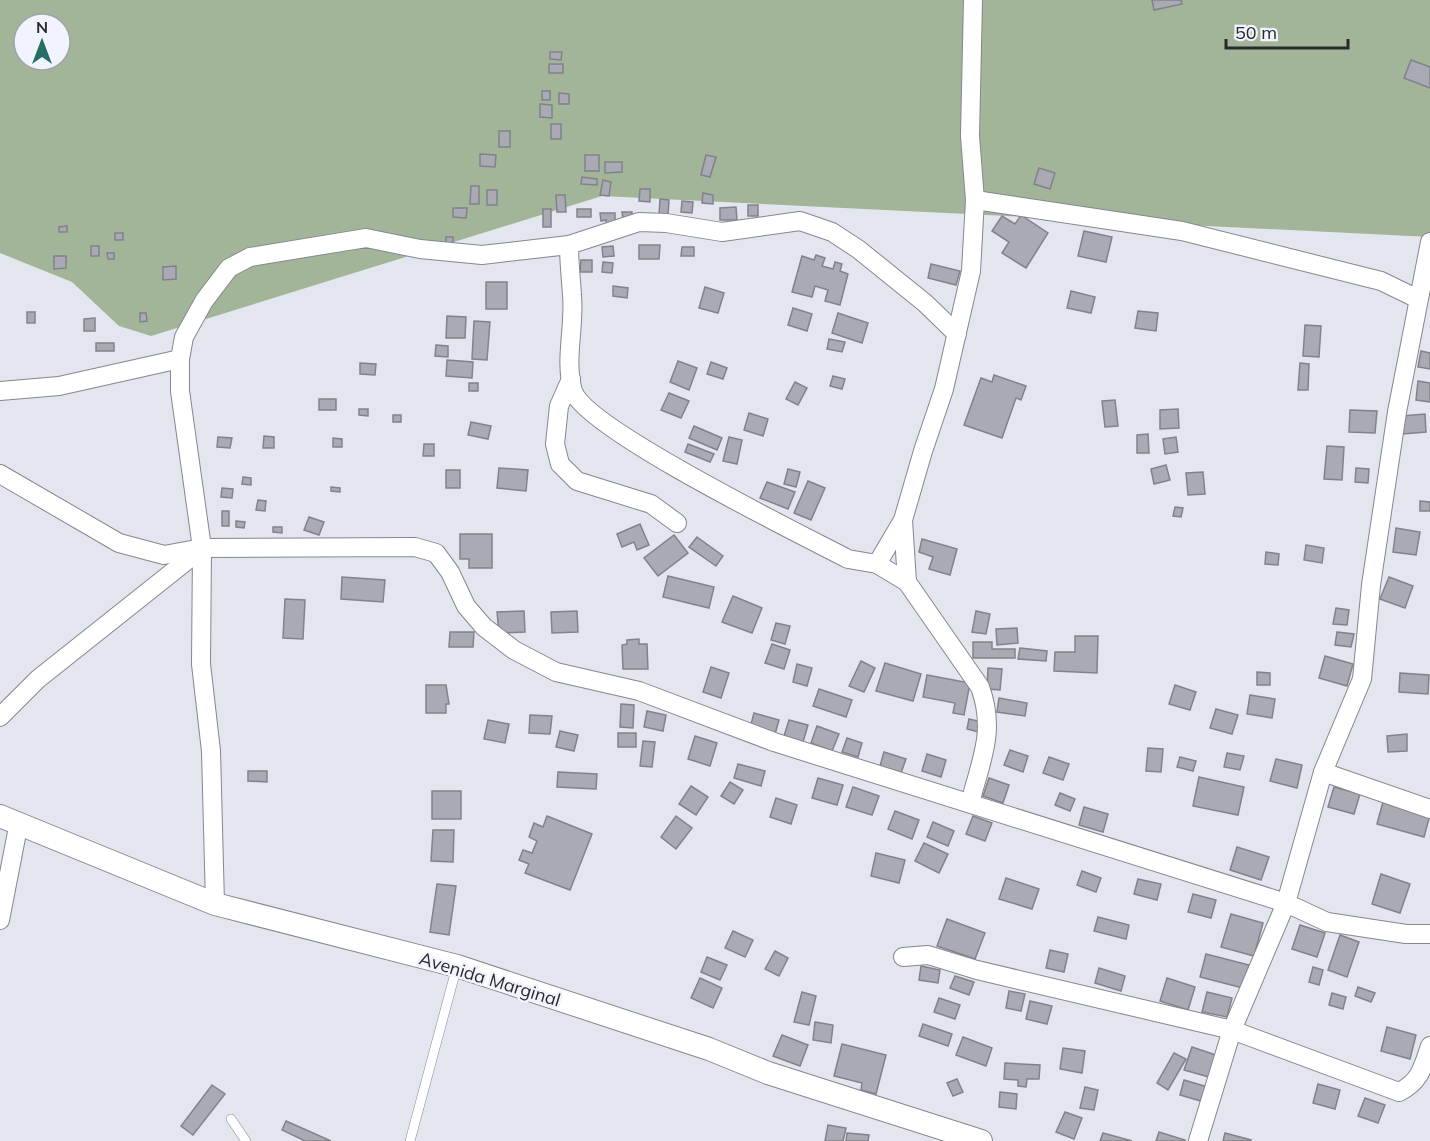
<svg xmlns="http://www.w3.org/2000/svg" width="1430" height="1141" font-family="Mulish,sans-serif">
	<rect width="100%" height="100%" fill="#e4e6ef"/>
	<path fill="#a2b598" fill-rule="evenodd" d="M0 0H1430V237L602 196 151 336 119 326 72 282 0 253ZM24 24H60V60H24Z"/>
	<g fill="#a9aab3" stroke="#81828b" stroke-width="1.5">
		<polygon points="1152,0 1181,0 1182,4 1154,10"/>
		<polygon points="550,52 562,52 561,60 550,59"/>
		<polygon points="1411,60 1430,67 1430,88 1404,78"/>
		<rect x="549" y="64" width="14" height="9"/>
		<rect x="542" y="91" width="8" height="9"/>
		<polygon points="559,93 569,94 569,104 559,104"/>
		<polygon points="540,104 552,105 552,118 540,117"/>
		<rect x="551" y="124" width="10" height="15"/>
		<rect x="499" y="131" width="11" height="16"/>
		<polygon points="480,154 496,155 495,167 480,166"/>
		<rect x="585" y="155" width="14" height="16"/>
		<polygon points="706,155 716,157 710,177 701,175"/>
		<polygon points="605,162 622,162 622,172 605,173"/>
		<polygon points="1039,168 1055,173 1050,189 1034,184"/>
		<polygon points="582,177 597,179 597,185 581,184"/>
		<polygon points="603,180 611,182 609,196 600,195"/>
		<polygon points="471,186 479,186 479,204 470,204"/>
		<polygon points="640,189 650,189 650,202 639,201"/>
		<rect x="487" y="190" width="10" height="15"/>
		<polygon points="703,193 713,195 713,204 702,203"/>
		<polygon points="556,195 565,195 566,212 557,212"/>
		<polygon points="660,199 669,200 668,215 659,215"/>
		<polygon points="682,201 693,202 692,213 681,212"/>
		<rect x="748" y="205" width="10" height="11"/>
		<polygon points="736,207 737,220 720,220 720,208"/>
		<polygon points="453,208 467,208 466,218 453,217"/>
		<rect x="543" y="209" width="8" height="18"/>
		<rect x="577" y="209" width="14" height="8"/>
		<polygon points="622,212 632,212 632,219 623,219"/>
		<polygon points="600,213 615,213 615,227 606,227 606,220 601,221"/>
		<polygon points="1021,215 1048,233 1026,268 1002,253 1009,242 992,231 1002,216 1015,224"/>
		<polygon points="67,226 67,232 59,232 59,227"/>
		<polygon points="1084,231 1112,237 1106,262 1078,256"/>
		<rect x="115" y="233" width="8" height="7"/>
		<rect x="446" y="237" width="7" height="7"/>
		<polygon points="639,245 660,245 659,259 639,259"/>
		<rect x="91" y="246" width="8" height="10"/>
		<polygon points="613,246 614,256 603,257 602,247"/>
		<polygon points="682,247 694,247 694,256 681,256"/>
		<polygon points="107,253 114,253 114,259 108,259"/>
		<polygon points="816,255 825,258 822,266 833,269 835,262 842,264 840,271 848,274 840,305 825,301 828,290 815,286 812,297 792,292 802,256 814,260"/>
		<polygon points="54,256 66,256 66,268 54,269"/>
		<polygon points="581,260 592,260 592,272 580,272"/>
		<polygon points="603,262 613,263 612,273 602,272"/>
		<polygon points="931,264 960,271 956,285 928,278"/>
		<polygon points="176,266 176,279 163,280 163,267"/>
		<rect x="486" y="282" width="21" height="27"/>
		<polygon points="613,286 628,288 627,298 613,296"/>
		<polygon points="705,287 724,293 718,313 699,308"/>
		<polygon points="1071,291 1095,297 1091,313 1067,308"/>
		<polygon points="793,308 812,314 807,331 788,325"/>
		<polygon points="1138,311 1158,313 1156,331 1135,328"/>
		<rect x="27" y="312" width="8" height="11"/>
		<polygon points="140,313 146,313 147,321 140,322"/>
		<polygon points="838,313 868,323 862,343 832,333"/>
		<polygon points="447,316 466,317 465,338 446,338"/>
		<polygon points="95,318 95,331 84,331 84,319"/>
		<polygon points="474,321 490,322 487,360 472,359"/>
		<polygon points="1305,325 1321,326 1319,357 1303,356"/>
		<polygon points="829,339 845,342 842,352 827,349"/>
		<rect x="96" y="343" width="18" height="8"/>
		<polygon points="436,345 448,346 448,357 435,356"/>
		<polygon points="1421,351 1430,353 1430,369 1418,367"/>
		<polygon points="447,360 473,362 472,378 446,376"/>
		<polygon points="678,361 697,368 689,390 670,382"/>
		<polygon points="711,362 727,368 723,379 707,374"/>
		<polygon points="360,363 376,364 375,375 360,374"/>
		<polygon points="1300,363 1309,364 1308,390 1298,390"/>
		<polygon points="994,375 1026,386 1021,400 1016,398 1002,438 964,425 981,378 992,382"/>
		<polygon points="833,376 845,379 842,389 830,386"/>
		<polygon points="1418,381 1430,383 1430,402 1416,400"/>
		<polygon points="795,382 807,388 798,405 786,399"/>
		<rect x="469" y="383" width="9" height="8"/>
		<polygon points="669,393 689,401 681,418 661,410"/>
		<rect x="319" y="399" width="17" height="11"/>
		<polygon points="1115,400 1118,426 1105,427 1102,401"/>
		<polygon points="359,409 368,409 368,416 359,415"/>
		<polygon points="1178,409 1179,428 1160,429 1160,410"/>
		<polygon points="1350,410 1377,411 1375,433 1349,432"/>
		<polygon points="749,413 768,419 763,436 744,430"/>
		<polygon points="1425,414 1426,432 1403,434 1402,416"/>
		<rect x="393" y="415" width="8" height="7"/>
		<polygon points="471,422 491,426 488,439 468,435"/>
		<polygon points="694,426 722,438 717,450 689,438"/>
		<polygon points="1148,434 1149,453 1137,453 1137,435"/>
		<polygon points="264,436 274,437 274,448 263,448"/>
		<polygon points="218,437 232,438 230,448 217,447"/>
		<polygon points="729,437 742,440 737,464 723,461"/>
		<polygon points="1176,437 1178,452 1165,454 1163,439"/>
		<polygon points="333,438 342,439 342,447 333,447"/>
		<polygon points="424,444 434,444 434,456 423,456"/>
		<polygon points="688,444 714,454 710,462 685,452"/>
		<polygon points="1327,446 1344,447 1342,480 1324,479"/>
		<polygon points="1166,465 1170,480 1154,484 1151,469"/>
		<polygon points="499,468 528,470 526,491 497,488"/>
		<polygon points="1356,468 1369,469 1368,483 1355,482"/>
		<polygon points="788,469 800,472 796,487 784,484"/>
		<rect x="446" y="470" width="14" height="18"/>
		<polygon points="1203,472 1205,494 1188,495 1186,473"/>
		<polygon points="243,477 251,478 251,485 242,484"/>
		<polygon points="808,481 825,488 811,520 794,513"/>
		<polygon points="767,482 795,492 788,509 760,498"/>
		<polygon points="331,487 340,488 340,492 331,491"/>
		<polygon points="222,488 233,489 232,498 221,497"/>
		<polygon points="258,500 266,501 265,511 256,510"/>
		<polygon points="1420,501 1430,502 1430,511 1420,511"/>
		<polygon points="1175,507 1183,508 1181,517 1173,516"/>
		<rect x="222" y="511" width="7" height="15"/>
		<polygon points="309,517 324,522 319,535 304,530"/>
		<polygon points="236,521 245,522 244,528 236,527"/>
		<polygon points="640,524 649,545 637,550 634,542 622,547 617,534"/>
		<polygon points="273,527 282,527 282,533 273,532"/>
		<polygon points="1396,528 1420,532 1416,555 1393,552"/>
		<polygon points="460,534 492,534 492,568 469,568 469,559 460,559"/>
		<polygon points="674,535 688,553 658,576 644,558"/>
		<polygon points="697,537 723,556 716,566 689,547"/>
		<polygon points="922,539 957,549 950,575 929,569 933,557 919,552"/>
		<polygon points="1306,545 1324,548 1322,563 1304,560"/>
		<polygon points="1266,552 1279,554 1278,565 1265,564"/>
		<polygon points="668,576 714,587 709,608 663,597"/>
		<polygon points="342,577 385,580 383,602 341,599"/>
		<polygon points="1389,577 1413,586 1405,608 1380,599"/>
		<polygon points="733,596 762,608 752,633 722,622"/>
		<polygon points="285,599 305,600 303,639 283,638"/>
		<polygon points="1336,608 1349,610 1347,625 1333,624"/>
		<polygon points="524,611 525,632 499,633 497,612"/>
		<polygon points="577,611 578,632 552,633 551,612"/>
		<polygon points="976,611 990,614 986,634 972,632"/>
		<polygon points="776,623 790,626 785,644 771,640"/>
		<polygon points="1017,628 1018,643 997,645 996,629"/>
		<polygon points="450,632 474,632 473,647 449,647"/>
		<polygon points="1337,632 1354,634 1351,647 1335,645"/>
		<polygon points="1075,636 1098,636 1097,673 1054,671 1055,652 1075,652"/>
		<polygon points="639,639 639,644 647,644 648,669 623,669 622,645 627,644 627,640"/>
		<polygon points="973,642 992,642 992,649 1015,649 1015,658 973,658"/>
		<polygon points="772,644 790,650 784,669 765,663"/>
		<polygon points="1020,648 1047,651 1046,661 1018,659"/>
		<polygon points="1325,656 1353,664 1347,686 1319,678"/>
		<polygon points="861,661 875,668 864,692 849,686"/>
		<polygon points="885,663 921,674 913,701 876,691"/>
		<polygon points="797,664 812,668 807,686 793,682"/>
		<polygon points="711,667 729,673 721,698 703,692"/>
		<polygon points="988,668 1002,669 1000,690 987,689"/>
		<polygon points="1257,672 1270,673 1270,685 1257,685"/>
		<polygon points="1400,673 1429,675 1428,694 1399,692"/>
		<polygon points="927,675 970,683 964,715 953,713 955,703 923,697"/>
		<polygon points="426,685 446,685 449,704 446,704 446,713 426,713"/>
		<polygon points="1175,685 1196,692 1190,710 1169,704"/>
		<polygon points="819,689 852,700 846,717 813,706"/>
		<polygon points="1250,695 1275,699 1272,718 1247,714"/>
		<polygon points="999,698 1027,703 1025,716 997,712"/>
		<polygon points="621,704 634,705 633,728 620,727"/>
		<polygon points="1216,709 1238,715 1232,734 1210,728"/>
		<polygon points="647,711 666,715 663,731 644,727"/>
		<polygon points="754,713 779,720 775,734 750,728"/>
		<polygon points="530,715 552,716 550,734 529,733"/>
		<polygon points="969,719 982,722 979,732 967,729"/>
		<polygon points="488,720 509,724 505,743 484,739"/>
		<polygon points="789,720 808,725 803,742 784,736"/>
		<polygon points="817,726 839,734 832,751 811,743"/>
		<polygon points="560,731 578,735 574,751 556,747"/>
		<rect x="618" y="733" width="18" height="14"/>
		<polygon points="1407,734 1407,751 1388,752 1387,736"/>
		<polygon points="695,736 717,743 710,766 688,759"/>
		<polygon points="847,738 862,743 858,757 842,752"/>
		<polygon points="643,741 655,742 652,767 640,766"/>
		<polygon points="1148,748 1163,749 1161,772 1146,771"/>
		<polygon points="1010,750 1028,756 1023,772 1004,765"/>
		<polygon points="884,752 906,759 901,773 880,766"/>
		<polygon points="1227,753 1244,756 1240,770 1224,767"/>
		<polygon points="927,754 946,760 941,777 922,771"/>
		<polygon points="1049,757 1069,764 1063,780 1043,773"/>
		<polygon points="1180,757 1196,761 1193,771 1177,767"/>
		<polygon points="1276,759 1302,765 1297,788 1270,781"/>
		<polygon points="738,764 765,771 761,786 734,778"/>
		<polygon points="248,771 267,771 267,782 248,781"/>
		<polygon points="558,772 597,774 596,789 557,787"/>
		<polygon points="1199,777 1244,787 1238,815 1193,806"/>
		<polygon points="818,778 843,785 837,805 812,798"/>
		<polygon points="989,778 1009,785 1003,803 983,796"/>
		<polygon points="730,782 743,790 734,804 721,796"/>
		<polygon points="691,786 708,797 696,815 679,804"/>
		<polygon points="853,787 879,796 872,815 846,807"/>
		<polygon points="1334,787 1360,794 1354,814 1328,807"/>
		<rect x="432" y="791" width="29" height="28"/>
		<polygon points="1060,793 1075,799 1070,811 1055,805"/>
		<polygon points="776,798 797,805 791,824 770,817"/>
		<polygon points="1383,802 1430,815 1424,837 1377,824"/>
		<polygon points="1084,807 1108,814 1103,832 1079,825"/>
		<polygon points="895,811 919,820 912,839 888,829"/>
		<polygon points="547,816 592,834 570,890 525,873 529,864 519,860 523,850 532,853 537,841 529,837 534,823 543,827"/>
		<polygon points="676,816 692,828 676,849 661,837"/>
		<polygon points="973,816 992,823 985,841 966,834"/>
		<polygon points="933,822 954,831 948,846 927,837"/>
		<polygon points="433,830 454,830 453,862 431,861"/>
		<polygon points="924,843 948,854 939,873 915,861"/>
		<polygon points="1237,847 1269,857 1261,880 1230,870"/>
		<polygon points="876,853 905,860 899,883 871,876"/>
		<polygon points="1082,871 1101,878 1096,892 1077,885"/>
		<polygon points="1381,874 1410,884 1400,913 1372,904"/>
		<polygon points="1006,878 1039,889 1032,909 999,899"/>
		<polygon points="1138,879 1161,884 1157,900 1134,894"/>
		<polygon points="437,884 456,886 449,935 430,932"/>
		<polygon points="1193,894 1216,900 1211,918 1188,912"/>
		<polygon points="1231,914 1263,923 1254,956 1221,947"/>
		<polygon points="1098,917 1129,925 1126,939 1094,931"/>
		<polygon points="947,919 985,933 975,959 937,946"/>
		<polygon points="1300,925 1325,933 1317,957 1292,949"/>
		<polygon points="733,931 753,940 745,957 725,948"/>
		<polygon points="1340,935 1359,942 1347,977 1328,970"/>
		<polygon points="1050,950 1068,954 1064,972 1046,968"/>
		<polygon points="775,951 788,958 779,976 765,969"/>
		<polygon points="1206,954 1249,965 1243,988 1200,977"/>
		<polygon points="707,957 727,965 720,980 701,972"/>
		<polygon points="921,966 940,970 938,983 919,980"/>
		<polygon points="1313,967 1323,970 1319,985 1309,982"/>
		<polygon points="1099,968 1125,976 1121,991 1095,983"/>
		<polygon points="955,976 974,982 969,995 950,988"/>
		<polygon points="700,978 722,988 713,1008 691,998"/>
		<polygon points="1167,978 1195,987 1188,1010 1160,1001"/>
		<polygon points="1358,987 1375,993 1371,1002 1355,996"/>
		<polygon points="1009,991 1025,994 1021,1011 1006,1008"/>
		<polygon points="802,992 816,996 809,1025 794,1022"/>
		<polygon points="1207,992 1232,998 1227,1017 1202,1012"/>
		<polygon points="1332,993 1346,997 1343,1009 1329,1005"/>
		<polygon points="939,998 960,1005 955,1019 934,1012"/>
		<polygon points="1030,1001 1052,1006 1047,1024 1026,1019"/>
		<polygon points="815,1022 833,1025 831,1043 813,1040"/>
		<polygon points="923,1024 952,1034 948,1046 919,1036"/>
		<polygon points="1387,1027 1416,1035 1410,1059 1381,1051"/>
		<polygon points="782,1035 808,1045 800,1066 773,1056"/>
		<polygon points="963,1037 992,1048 986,1066 956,1055"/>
		<polygon points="842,1044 886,1055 876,1094 861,1090 862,1083 834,1076"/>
		<polygon points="1192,1047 1216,1055 1209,1077 1184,1070"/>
		<polygon points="1063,1048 1085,1051 1082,1073 1060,1069"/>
		<polygon points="1174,1053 1186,1059 1168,1090 1157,1083"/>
		<polygon points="1005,1063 1040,1065 1039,1079 1027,1079 1026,1087 1018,1086 1018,1080 1004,1079"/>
		<polygon points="957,1079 963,1092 953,1096 947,1083"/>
		<polygon points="1184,1080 1208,1087 1204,1102 1180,1095"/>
		<polygon points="1318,1084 1340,1090 1335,1109 1313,1103"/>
		<polygon points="212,1085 225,1094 193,1135 181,1126"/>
		<polygon points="1085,1087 1098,1090 1094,1110 1080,1108"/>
		<polygon points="1000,1092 1017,1094 1016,1109 999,1107"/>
		<polygon points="1365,1098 1385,1105 1378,1123 1358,1116"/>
		<polygon points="1065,1112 1082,1118 1074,1139 1056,1132"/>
		<polygon points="286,1121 331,1141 305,1141 282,1130"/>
		<polygon points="828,1125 846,1128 843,1141 825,1141"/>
		<polygon points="1159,1132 1185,1140 1184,1141 1156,1141"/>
		<polygon points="847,1133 869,1135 868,1141 846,1141"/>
		<polygon points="1103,1133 1132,1141 1100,1141"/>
		<polygon points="1225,1133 1251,1140 1250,1141 1223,1141"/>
	</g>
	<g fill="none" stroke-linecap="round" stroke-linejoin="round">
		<g stroke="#858790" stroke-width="10">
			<g id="service">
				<polyline points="231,1119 246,1141"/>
				<polyline points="410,1141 457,966"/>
			</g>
		</g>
		<g stroke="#858790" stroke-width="20">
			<g id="minor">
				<polyline points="975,200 1182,231 1381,281 1418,299"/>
				<path d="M569 245C569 263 571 278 572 295 575 327 564 360 573 391 586 429 802 535 848 559L877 564 907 582 980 687C996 731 981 760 970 803"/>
				<polyline points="571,379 559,406 555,444 560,464 577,481 651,504 677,523"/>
				<polyline points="0,391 59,386 180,359"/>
				<polyline points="0,474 119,543 164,555 202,548 415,547 436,553 450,572 466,606 484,627 514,650 556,672 639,691 774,742 1286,903 1327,922 1406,934 1430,934"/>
				<polyline points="903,520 907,582"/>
				<polyline points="877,564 903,520 923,451 944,389 971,271 975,200 970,136 973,0"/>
				<polyline points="0,717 38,679 199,551"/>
				<polyline points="1323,772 1430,809"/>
				<polyline points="215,904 211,751 201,664 202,548 180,391 180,359 184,337 204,301 229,268 250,257 366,238 420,249 482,255 569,245 639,222 666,223 722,232 800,221 832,232 858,249 925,303 957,334"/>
				<polyline points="0,920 19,822"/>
				<path d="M903 957 928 955 977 970 1232 1030 1399 1092C1420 1082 1423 1067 1430 1046"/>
				<polyline points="1198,1141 1232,1030 1286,903 1323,772 1362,679 1371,585 1397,412 1430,242"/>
			</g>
		</g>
		<g stroke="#858790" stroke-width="24">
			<polyline id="tertiary" points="0,816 215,904 457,966 709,1049 768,1073 981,1141"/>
		</g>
		<use href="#service" stroke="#fff" stroke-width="9"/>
		<use href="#minor" stroke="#fff" stroke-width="18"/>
		<use href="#tertiary" stroke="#fff" stroke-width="22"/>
	</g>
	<g text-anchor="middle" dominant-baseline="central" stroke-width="5" stroke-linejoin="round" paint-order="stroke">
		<g font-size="18" fill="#2a2b2e" stroke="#f1f3fd">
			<text transform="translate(490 979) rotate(17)">Avenida Marginal</text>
		</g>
	</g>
	<g transform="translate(42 42)"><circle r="28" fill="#f1f3fd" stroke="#a1a3aa" stroke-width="1.5"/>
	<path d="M0-4.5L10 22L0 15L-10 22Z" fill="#266e65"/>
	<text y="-9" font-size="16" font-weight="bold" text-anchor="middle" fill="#2a2b2e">N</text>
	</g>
	<path d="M1226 39v9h122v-9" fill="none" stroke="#2a2b2e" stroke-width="3"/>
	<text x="1235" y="39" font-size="18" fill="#2a2b2e" stroke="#f1f3fd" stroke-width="4.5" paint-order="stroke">50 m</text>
</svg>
